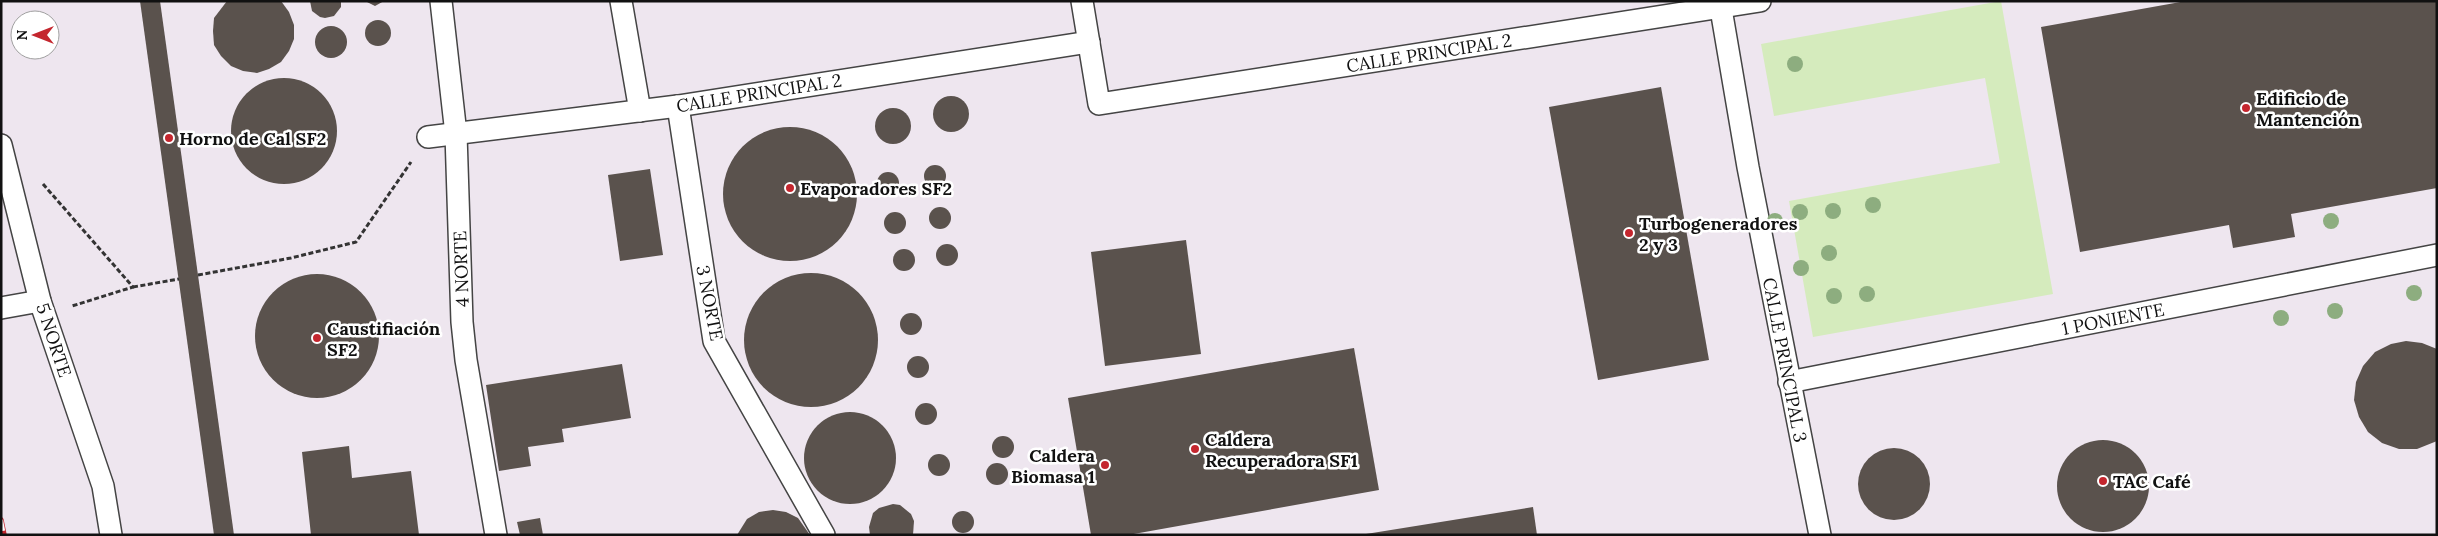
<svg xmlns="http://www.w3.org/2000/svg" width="2438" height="536" font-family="Lora,serif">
	<rect width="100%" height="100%" fill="#fffdf5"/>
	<path fill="#eee6ef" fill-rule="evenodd" d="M1 1H2437V535H1ZM20 20H50V50H20Z"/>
	<polygon fill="#d5ebbd" points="2001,1 2053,294 1813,337 1789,201 2000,163 1985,78 1774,116 1761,44"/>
	<g fill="#5a524d">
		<polygon points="140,1 160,1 234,535 214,535"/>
		<polygon points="227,1 281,1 289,12 294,25 294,39 289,51 281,62 269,69 257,73 243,71 231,66 221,56 214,45 213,31 214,18"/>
		<polygon points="310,1 341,1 341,7 334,16 325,18 320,17 312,11"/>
		<polygon points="365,1 384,1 375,6"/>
		<polygon points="2186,1 2437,1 2437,188 2291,214 2295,237 2233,248 2229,225 2080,252 2041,27"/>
		<circle cx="378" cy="33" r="13"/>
		<circle cx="331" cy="42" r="16"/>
		<circle cx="284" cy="131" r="53"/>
		<polygon points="1661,87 1709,360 1598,380 1549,107"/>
		<circle cx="951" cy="114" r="18"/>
		<circle cx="893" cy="126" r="18"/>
		<circle cx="790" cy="194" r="67"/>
		<circle cx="935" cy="176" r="11"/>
		<polygon points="650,169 663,255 620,261 608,175"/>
		<circle cx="888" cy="183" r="11"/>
		<circle cx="940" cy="218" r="11"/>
		<circle cx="895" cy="223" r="11"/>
		<polygon points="1186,240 1201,354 1105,366 1091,252"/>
		<circle cx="947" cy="255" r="11"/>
		<circle cx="904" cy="260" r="11"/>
		<circle cx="811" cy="340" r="67"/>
		<circle cx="317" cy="336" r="62"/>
		<circle cx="911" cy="324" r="11"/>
		<polygon points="2406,341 2422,343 2437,349 2437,441 2417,449 2399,449 2382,443 2368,432 2359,417 2354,400 2356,382 2363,366 2375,352 2391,344"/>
		<polygon points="1354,348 1379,490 1128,535 1091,535 1068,398"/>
		<circle cx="918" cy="367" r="11"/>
		<polygon points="622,364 631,418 562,429 564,442 528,447 531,466 499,471 486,385"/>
		<circle cx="926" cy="414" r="11"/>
		<circle cx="850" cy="458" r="46"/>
		<circle cx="1003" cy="447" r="11"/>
		<circle cx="2103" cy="486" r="46"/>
		<polygon points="349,446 352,478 411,471 419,535 311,535 302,452"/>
		<circle cx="1894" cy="484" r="36"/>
		<circle cx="939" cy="465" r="11"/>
		<circle cx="997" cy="474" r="11"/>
		<polygon points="893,504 900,505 911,514 914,521 913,535 870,535 869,527 873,513 879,508"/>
		<polygon points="1533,507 1537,535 1366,535 1366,534"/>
		<polygon points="773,510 786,512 798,518 810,535 737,535 747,519 759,512"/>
		<circle cx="963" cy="522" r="11"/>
		<polygon points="540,518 543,535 520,535 517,522"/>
	</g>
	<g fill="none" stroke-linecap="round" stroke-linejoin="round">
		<g stroke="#444" stroke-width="24">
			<g id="lane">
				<polyline points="441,1 456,134 462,322 466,360 496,535"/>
				<polyline points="621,1 640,111"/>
				<polyline points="1082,1 1099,104 1760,1"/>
				<polyline points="1721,9 1748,167 1820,535"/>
				<polyline points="678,106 714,341 824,535"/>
				<polyline points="428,137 678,106 1089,42"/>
				<polyline points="1,145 40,301 103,486 111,535"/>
				<polyline points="1,308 40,301"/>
				<polyline points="1789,382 2437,255"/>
			</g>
		</g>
		<g stroke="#333" stroke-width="3" stroke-dasharray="5 2.5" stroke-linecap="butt">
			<polyline points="43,184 133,287 72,306"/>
			<polyline points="198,275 291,258 356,242 411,162"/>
			<polyline points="133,287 179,279"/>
		</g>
		<use href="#lane" stroke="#fff" stroke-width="21"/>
		<g stroke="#c4262e" stroke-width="5.5">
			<polyline id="rail" points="1,520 4,535"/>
		</g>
		<use href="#rail" stroke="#fff" stroke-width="4" stroke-dasharray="11" stroke-linecap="butt"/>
	</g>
	<g fill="#8dad7f">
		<circle cx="1795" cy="64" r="8"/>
		<circle cx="1873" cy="205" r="8"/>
		<circle cx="1833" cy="211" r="8"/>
		<circle cx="1800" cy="212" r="8"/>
		<circle cx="1775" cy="221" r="8"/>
		<circle cx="2331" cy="221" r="8"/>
		<circle cx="1829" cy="253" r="8"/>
		<circle cx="1801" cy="268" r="8"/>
		<circle cx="2414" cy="293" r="8"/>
		<circle cx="1867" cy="294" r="8"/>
		<circle cx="1834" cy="296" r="8"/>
		<circle cx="2335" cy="311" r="8"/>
		<circle cx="2281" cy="318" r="8"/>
	</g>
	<g fill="#c4262e" stroke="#fff" stroke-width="2">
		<circle cx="2246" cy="108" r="5"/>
		<circle cx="169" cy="138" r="5"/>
		<circle cx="790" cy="188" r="5"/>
		<circle cx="1629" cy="233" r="5"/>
		<circle cx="317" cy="338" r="5"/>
		<circle cx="1195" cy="449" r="5"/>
		<circle cx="1105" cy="465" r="5"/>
		<circle cx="2103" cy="481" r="5"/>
	</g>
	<g text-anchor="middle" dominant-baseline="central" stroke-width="5" stroke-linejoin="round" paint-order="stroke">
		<g font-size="18" fill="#111" stroke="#fff">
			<text transform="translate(1429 53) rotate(-9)">CALLE PRINCIPAL 2</text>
			<text transform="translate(759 93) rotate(-9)">CALLE PRINCIPAL 2</text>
			<text transform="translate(461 269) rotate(-92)">4 NORTE</text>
			<text transform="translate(710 303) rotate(79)">3 NORTE</text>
			<text transform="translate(2113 319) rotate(-11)">1 PONIENTE</text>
			<text transform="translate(54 340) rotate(72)">5 NORTE</text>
			<text transform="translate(1785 360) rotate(79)">CALLE PRINCIPAL 3</text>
		</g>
		<g font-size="18" font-weight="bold" fill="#111" stroke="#fff" text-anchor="start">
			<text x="2256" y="98">Edificio de<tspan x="2256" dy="21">Mantención</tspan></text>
			<text x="179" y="138">Horno de Cal SF2</text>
			<text x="800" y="188">Evaporadores SF2</text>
			<text x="1639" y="223">Turbogeneradores<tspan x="1639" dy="21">2 y 3</tspan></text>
			<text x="327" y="328">Caustifiación<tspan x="327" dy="21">SF2</tspan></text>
			<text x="1205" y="439">Caldera<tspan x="1205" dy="21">Recuperadora SF1</tspan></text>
			<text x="1095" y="455" text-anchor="end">Caldera<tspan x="1095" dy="21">Biomasa 1</tspan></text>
			<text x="2113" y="481">TAC Café</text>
		</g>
	</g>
	<rect width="2438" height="536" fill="none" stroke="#111111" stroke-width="5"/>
	<g transform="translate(35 35) rotate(270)"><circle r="24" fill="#ffffff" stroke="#a0a0a0"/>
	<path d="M0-4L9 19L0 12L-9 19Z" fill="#c4262e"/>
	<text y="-8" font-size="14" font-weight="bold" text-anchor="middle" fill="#111111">N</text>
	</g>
</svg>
